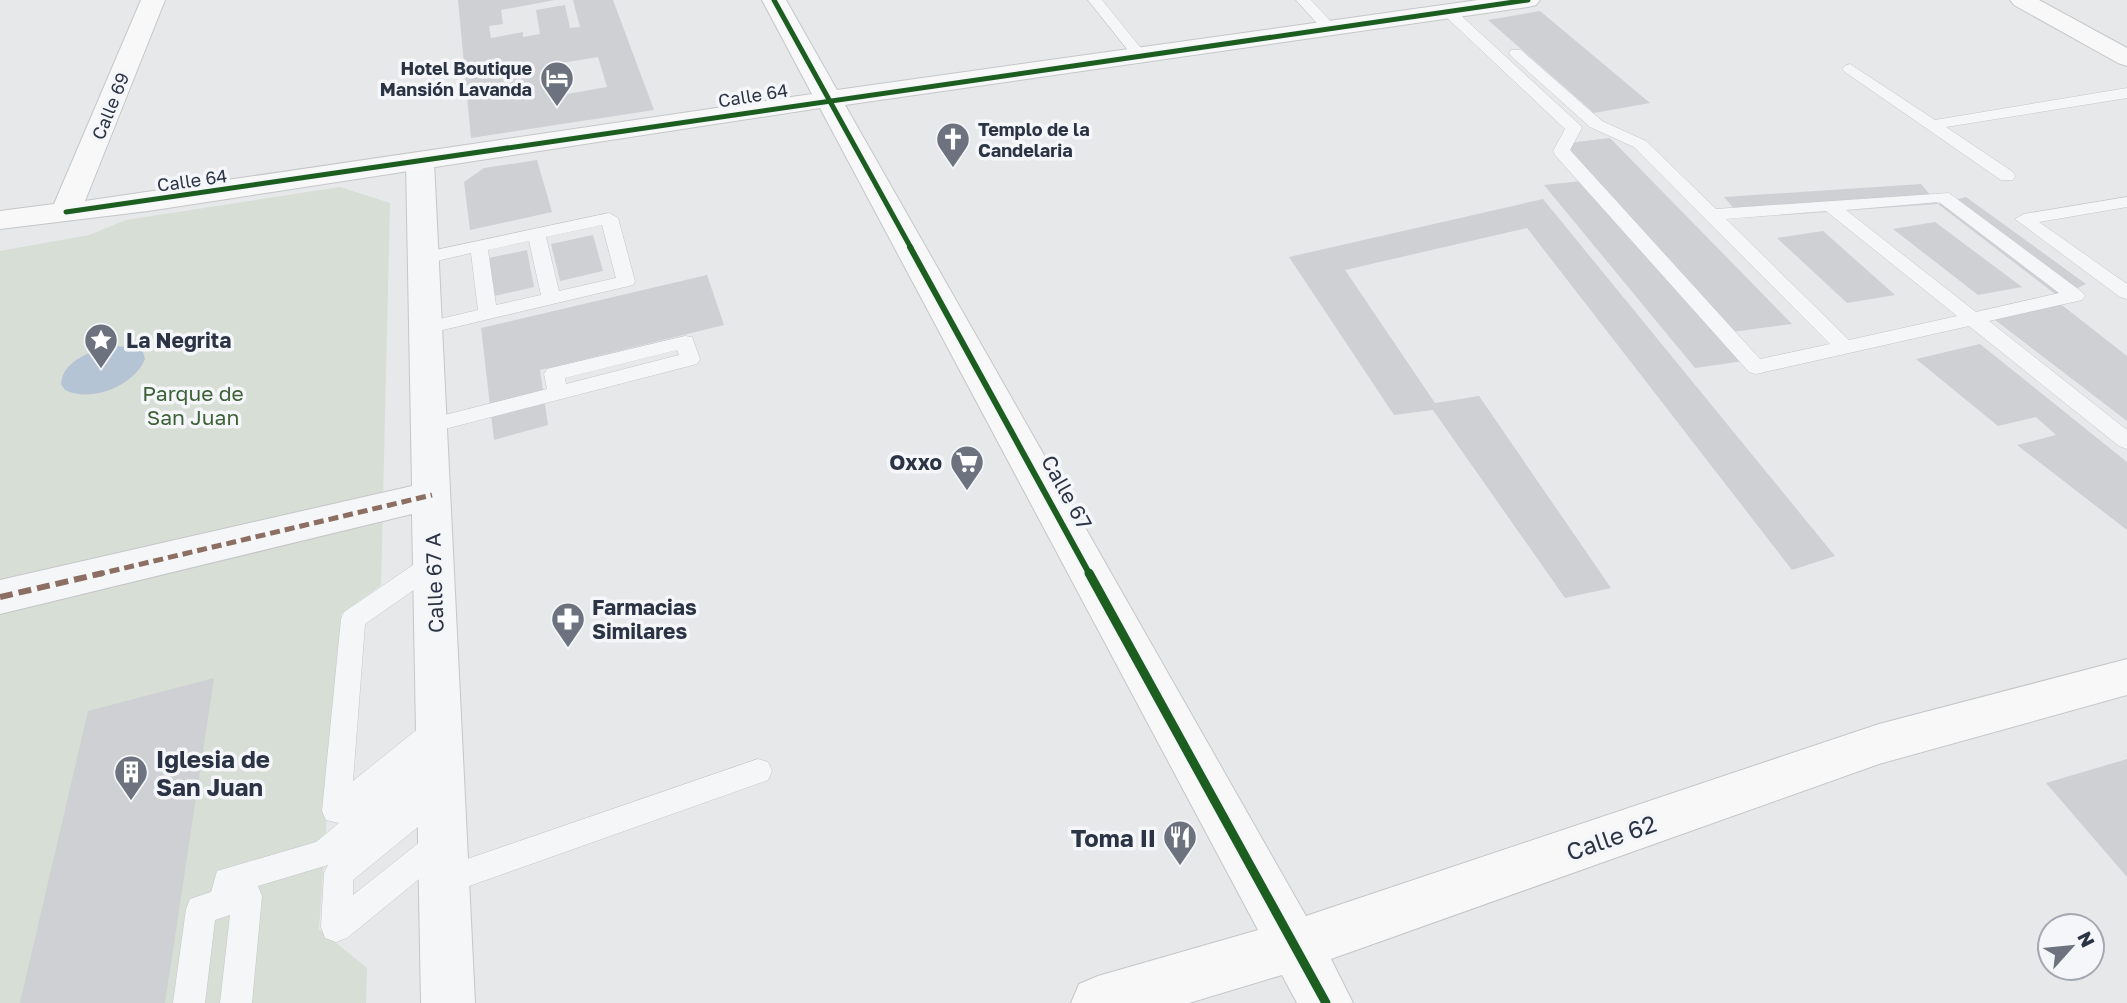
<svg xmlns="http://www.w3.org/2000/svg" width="2127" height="1003" font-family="'Golos Text',sans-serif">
	<rect width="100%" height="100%" fill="#e6e8ea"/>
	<polygon fill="#d6ded6" points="340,187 390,203 381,585 341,614 319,929 367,968 366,1003 0,1003 0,251 89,235 126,220"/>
	<path fill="#b4c4d5" d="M115 346 137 348 143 352 145 359C134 386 91 403 65 390L61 384C63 359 94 350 115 346Z"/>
	<g fill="#ced0d3" fill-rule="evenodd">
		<path d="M458 0H555L501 10 503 24 489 26 491 38 523 32V37L540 34 536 10 565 5 570 28 580 27 573 0H613L654 110 471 138ZM598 57 607 87 562 95 555 64Z"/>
		<polygon points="1540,11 1650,103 1594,113 1488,20"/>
		<polygon points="1610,138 1792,324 1732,332 1560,144"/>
		<polygon points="537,160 552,212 470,230 464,182 484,168"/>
		<polygon points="1582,181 1744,361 1695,368 1544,185"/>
		<polygon points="1921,184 1938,204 1742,218 1724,197"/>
		<polygon points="1966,197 2086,284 2059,297 1938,204"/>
		<polygon points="1543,199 1835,556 1792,570 1527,228 1345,270 1435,403 1479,396 1611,588 1565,598 1433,410 1394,415 1289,257"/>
		<polygon points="1935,222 2022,287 1978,295 1893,229"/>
		<polygon points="1823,231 1895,295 1847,303 1777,238"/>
		<polygon points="593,235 603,271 560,281 551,244"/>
		<polygon points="527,250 534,287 490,297 484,259"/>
		<polygon points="707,275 724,325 540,370 548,425 494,440 481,328"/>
		<polygon points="2049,295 2127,356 2127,421 1982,310"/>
		<polygon points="1980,344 2127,462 2127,530 2017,445 2056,435 2036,417 1998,426 1916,359"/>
		<polygon points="214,678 165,1003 20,1003 88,711"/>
		<polygon points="2127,759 2127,877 2046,783"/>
	</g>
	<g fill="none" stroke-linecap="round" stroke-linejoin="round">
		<g stroke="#c4c6c8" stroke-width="1">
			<g id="lane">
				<polygon points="1088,0 1102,0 1145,53 1147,56 1145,59 1135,59"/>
				<polygon points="1296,0 1311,0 1335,26 1337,29 1335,32 1325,32"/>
				<path d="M1449 8 1454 9 1580 125 1582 128 1570 150 1760 359 1830 344 1634 147 1590 127 1511 56 1509 53 1511 50H1521L1602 121 1646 141 1716 209 1949 193 2082 292 2085 296 2082 300 1989 321 2127 430V449L2119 446 1969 326 1756 374 1749 372 1555 155 1553 151 1565 129 1444 15 1442 12ZM1939 202 2059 293 1976 312 1846 210ZM1826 211 1957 316 1849 340 1726 219Z"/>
				<polygon points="1850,64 1935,120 2127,88 2127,98 1946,127 2013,172 2015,176 2013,180 2001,180 1845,72 1842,69 1845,66"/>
				<polygon points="2127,197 2127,207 2039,222 2127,284 2127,299 2120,297 2015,219 2024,214"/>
				<path d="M609 213 618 218 635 281 633 285 426 334 419 332 416 328 419 324 478 310 471 253 424 264 415 258 417 254ZM602 225 616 278 559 291 546 237ZM529 241 541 295 496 305 488 250Z"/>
				<path d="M685 336 692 337 700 359 697 364 429 433 421 431 418 426 421 421 547 389 544 374 547 369ZM677 350 679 355 566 384 565 378Z"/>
				<polygon points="433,555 441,557 445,564 441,571 365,624 353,781 430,719 439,715 448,719 452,727 448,735 432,749 440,746 450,749 454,758 450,767 431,782 441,778 451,782 455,791 451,800 353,880 353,895 431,833 441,829 451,833 455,843 451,853 347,938 336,942 325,938 321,927 324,873 328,865 258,886 262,896 252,1003 220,1003 230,915 215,920 205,1003 173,1003 186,909 190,899 211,892 217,871 316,842 339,823 326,820 322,811 341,619 344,612 425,557"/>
				<polygon points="758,759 768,762 772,771 768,780 444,895 434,891 429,881 434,871 444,867"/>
			</g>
		</g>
		<g stroke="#c4c6c8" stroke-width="2">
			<polygon id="street" points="420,154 430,156 434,162 475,1003 421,1003 412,514 0,614 0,580 412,486 406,162 410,156"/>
		</g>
		<g stroke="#c4c6c8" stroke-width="2">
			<g id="secondary">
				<polygon points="141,0 165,0 85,201 812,94 762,0 786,0 837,90 1478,0 1540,0 1536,5 1528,7 845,105 1306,916 1879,724 2127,659 2127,695 1879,764 1331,959 1353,1003 1297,1003 1282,975 1189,1003 1071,1003 1079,984 1098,976 1258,930 820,108 148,211 0,229 0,211 54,204"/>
				<polygon points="2010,0 2039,0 2127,48 2127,66 2118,63 2014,5"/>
			</g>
		</g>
		<use href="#lane" fill="#f5f6f7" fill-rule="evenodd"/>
		<use href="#street" fill="#f5f6f7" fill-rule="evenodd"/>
		<use href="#secondary" fill="#f8f8f8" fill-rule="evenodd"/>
		<polyline stroke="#8d6e63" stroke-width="5" stroke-dasharray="10 5" stroke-linecap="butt" points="95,575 432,495"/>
		<polyline stroke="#8d6e63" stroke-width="6" stroke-dasharray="13 6" stroke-linecap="butt" points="0,597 103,573"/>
		<g stroke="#f4f6f9" stroke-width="8">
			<g id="cycleway-far2">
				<polyline points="774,0 911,248"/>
				<polyline points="66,212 1528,0"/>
			</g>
		</g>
		<g stroke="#f4f6f9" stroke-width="10">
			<polyline id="cycleway-far1" points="910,247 1090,575"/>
		</g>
		<g stroke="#f4f6f9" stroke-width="13">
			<polyline id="cycleway" points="1089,573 1326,1003"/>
		</g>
		<use href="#cycleway-far2" stroke="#1b5e20" stroke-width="5"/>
		<use href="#cycleway-far1" stroke="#1b5e20" stroke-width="6"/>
		<use href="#cycleway" stroke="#1b5e20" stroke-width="9"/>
	</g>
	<defs>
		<g id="hotel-pin" transform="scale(1.75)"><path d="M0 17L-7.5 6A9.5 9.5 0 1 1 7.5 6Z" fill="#6c737f" stroke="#f4f6f9"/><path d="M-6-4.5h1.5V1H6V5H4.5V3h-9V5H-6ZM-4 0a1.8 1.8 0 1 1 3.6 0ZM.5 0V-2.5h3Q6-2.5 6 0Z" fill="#fff"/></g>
		<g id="church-pin" transform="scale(1.75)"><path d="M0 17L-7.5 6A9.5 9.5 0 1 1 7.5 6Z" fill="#6c737f" stroke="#f4f6f9"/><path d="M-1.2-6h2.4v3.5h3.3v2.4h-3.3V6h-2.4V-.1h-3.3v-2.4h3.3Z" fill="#fff"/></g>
		<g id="sight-pin" transform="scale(1.75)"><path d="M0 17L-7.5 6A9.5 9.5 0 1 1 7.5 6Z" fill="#6c737f" stroke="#f4f6f9"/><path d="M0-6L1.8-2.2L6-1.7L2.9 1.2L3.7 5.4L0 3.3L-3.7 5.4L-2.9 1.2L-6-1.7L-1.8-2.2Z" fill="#fff"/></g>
		<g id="supermarket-pin" transform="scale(1.75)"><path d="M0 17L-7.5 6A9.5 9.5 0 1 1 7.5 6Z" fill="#6c737f" stroke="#f4f6f9"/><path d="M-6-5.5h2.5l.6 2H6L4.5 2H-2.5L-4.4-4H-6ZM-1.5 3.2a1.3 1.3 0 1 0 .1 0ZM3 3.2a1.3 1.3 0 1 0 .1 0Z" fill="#fff"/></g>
		<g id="pharmacy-pin" transform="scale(1.75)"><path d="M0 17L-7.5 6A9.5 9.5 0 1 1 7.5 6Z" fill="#6c737f" stroke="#f4f6f9"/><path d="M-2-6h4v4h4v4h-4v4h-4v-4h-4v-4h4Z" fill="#fff"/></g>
		<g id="building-pin" transform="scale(1.75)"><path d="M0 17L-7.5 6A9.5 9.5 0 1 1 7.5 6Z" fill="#6c737f" stroke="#f4f6f9"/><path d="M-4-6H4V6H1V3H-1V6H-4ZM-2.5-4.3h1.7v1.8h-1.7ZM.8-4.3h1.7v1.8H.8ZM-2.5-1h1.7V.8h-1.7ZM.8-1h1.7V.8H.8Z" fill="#fff"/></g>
		<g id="restaurant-pin" transform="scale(1.75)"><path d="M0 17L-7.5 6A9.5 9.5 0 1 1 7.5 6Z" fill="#6c737f" stroke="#f4f6f9"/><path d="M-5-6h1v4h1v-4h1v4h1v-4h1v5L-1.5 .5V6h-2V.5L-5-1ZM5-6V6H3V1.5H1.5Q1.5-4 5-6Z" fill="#fff"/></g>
	</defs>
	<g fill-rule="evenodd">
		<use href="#hotel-pin" x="557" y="78"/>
		<use href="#church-pin" x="953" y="139"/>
		<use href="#sight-pin" x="101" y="340"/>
		<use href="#supermarket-pin" x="967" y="462"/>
		<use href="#pharmacy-pin" x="568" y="619"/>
		<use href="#building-pin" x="131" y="772"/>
		<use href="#restaurant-pin" x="1180" y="837"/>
	</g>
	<g text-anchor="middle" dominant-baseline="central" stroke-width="7" stroke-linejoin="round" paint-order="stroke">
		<g font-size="18" font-weight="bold" fill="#2b3445" stroke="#f4f6f9" text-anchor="end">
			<text x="532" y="68">Hotel Boutique<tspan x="532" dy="21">Mansión Lavanda</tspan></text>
			<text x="978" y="129" text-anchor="start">Templo de la<tspan x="978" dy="21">Candelaria</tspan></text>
		</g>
		<g font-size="18" fill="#2b3445" stroke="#f4f6f9">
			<text transform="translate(753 95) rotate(-9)">Calle 64</text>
			<text transform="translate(110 106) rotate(-68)">Calle 69</text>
			<text transform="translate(192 180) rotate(-8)">Calle 64</text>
		</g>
		<g font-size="21" font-weight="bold" fill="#2b3445" stroke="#f4f6f9" text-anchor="start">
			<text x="126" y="340">La Negrita</text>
			<text x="942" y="462" text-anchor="end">Oxxo</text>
			<text x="592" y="607">Farmacias<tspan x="592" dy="24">Similares</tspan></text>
		</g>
		<g font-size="21" fill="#3f6138" stroke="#f4f6f9">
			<text x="193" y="393">Parque de<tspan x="193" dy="24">San Juan</tspan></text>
		</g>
		<g font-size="21" fill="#2b3445" stroke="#f4f6f9">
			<text transform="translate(1067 492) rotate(61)">Calle 67</text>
			<text transform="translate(434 583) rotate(-92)">Calle 67 A</text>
		</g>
		<g font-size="24" font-weight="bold" fill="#2b3445" stroke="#f4f6f9" text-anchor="start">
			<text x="156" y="758">Iglesia de<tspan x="156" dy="28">San Juan</tspan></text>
			<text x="1156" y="837" text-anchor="end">Toma II</text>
		</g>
		<g font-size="24" fill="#2b3445" stroke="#f4f6f9">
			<text transform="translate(1611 837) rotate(-19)">Calle 62</text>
		</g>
	</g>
	<g transform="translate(2071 947) rotate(63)"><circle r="33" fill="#f4f6f9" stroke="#a4a8b1" stroke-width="2"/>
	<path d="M0-5L12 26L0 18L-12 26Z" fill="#6c737f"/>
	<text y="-10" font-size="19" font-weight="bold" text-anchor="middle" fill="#2b3445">N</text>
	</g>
</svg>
